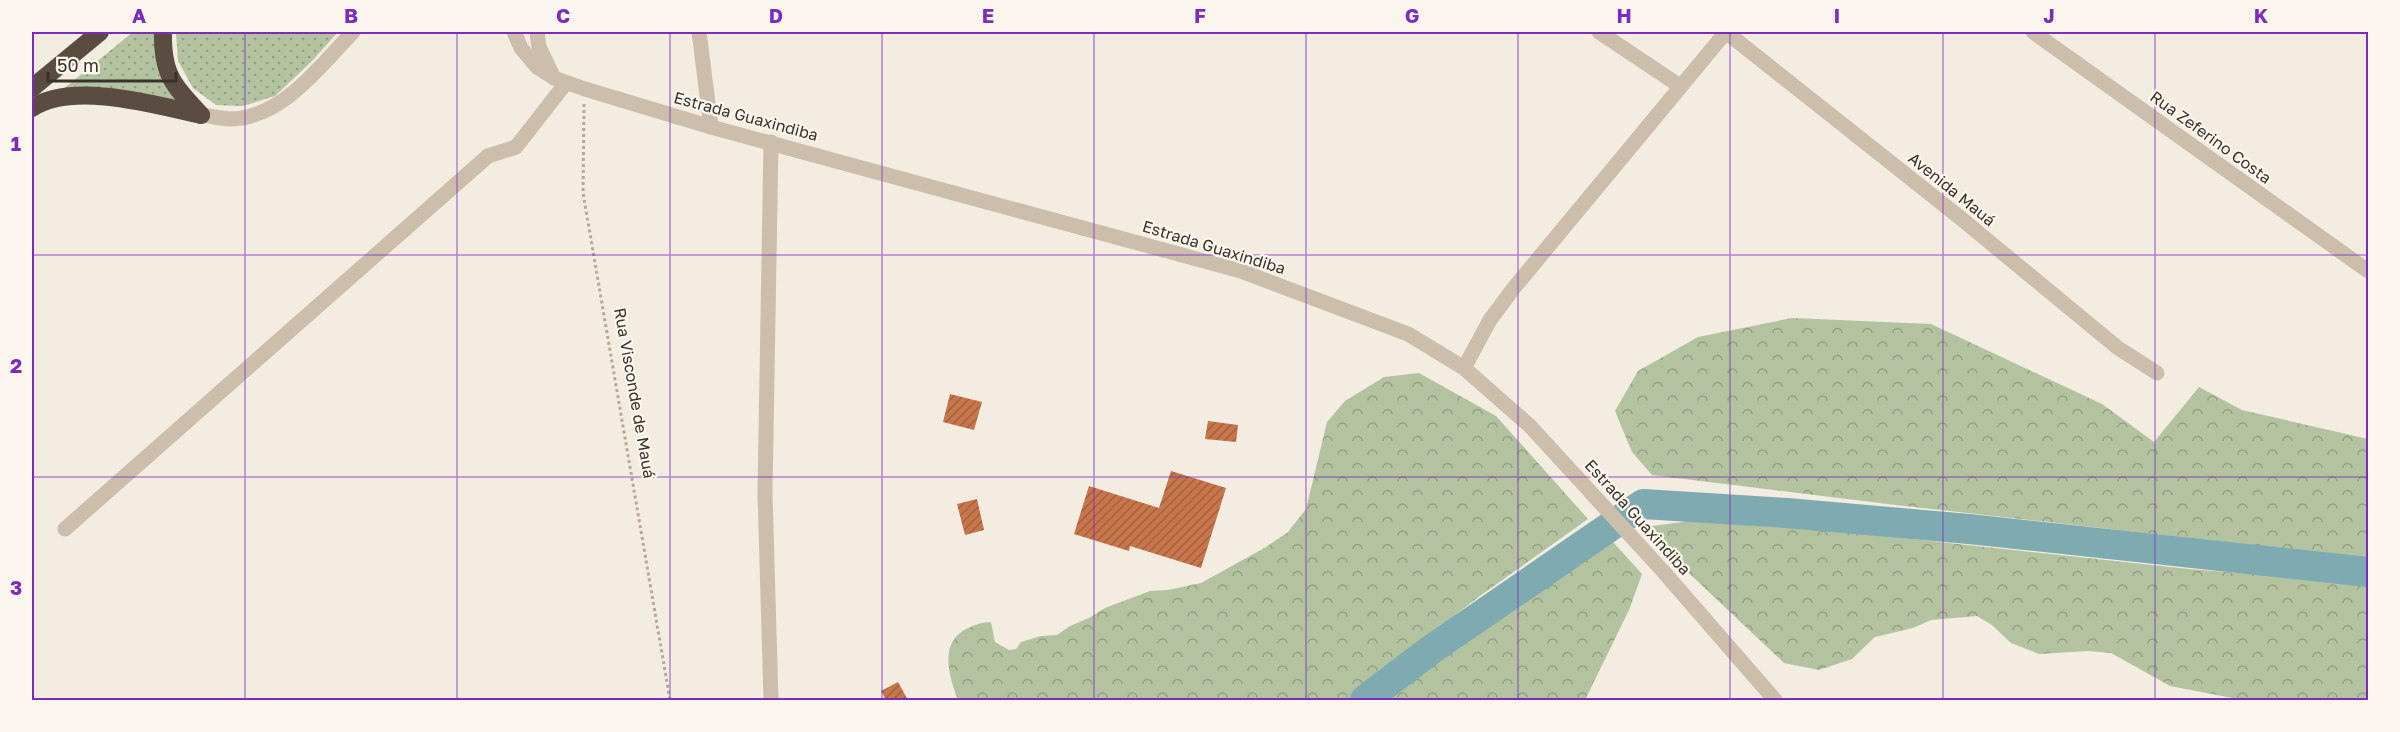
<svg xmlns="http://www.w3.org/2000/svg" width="2400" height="732" font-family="'Golos Text',sans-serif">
	<defs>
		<pattern id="grass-dots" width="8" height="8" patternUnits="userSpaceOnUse" patternTransform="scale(1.5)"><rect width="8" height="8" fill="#b3c39f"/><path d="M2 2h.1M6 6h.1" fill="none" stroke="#939f82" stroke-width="1.8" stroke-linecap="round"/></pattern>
		<pattern id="forest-crowns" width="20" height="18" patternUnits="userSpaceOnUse" patternTransform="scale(1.5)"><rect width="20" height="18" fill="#b3c39f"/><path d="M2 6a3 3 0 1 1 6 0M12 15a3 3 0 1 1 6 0" fill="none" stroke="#939f82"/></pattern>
		<pattern id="building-hatch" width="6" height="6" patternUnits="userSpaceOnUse" patternTransform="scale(1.5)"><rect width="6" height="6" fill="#c7754b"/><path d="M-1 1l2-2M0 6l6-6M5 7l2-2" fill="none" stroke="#a3613f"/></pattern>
	</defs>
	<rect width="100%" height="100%" fill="#f3ece0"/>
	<g fill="url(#grass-dots)">
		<polygon points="133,32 156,32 182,103 102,87 62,90"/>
		<polygon points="176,32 338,32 311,62 275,96 243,106 216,105 193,88 178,61"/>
	</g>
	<g fill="url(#forest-crowns)">
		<polygon points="1792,318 1931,324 2102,404 2154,442 2199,387 2242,410 2368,439 2368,558 1896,505 1652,475 1632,452 1615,411 1638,371 1698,337"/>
		<path d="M1419 373 1496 416 1588 519 1477 598 1347 700H958C949 676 938 642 968 628 976 624 983 622 991 622L995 642 1009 650 1016 649 1021 642 1041 636 1057 635 1070 626 1089 618 1105 608 1150 591 1168 590 1201 583 1266 547 1288 532 1306 509 1327 422 1345 401 1384 377Z"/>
		<polygon points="1700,516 2189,569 2368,583 2368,700 2243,700 2170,686 2111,653 2088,651 2039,654 2011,643 1992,625 1977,616 1931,620 1913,628 1875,637 1852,659 1819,670 1784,663 1657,543 1652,526 1683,522"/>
		<polygon points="1613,542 1642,574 1629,610 1585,700 1388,700 1453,650"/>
	</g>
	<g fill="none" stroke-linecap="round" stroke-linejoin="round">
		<polyline stroke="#7eaab1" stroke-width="30" points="1365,700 1432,649 1643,504 1787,513 1969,529 2368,572"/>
	</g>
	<g fill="url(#building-hatch)">
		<polygon points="950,394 982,402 974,430 943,422"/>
		<polygon points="1208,421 1238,425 1236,442 1205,439"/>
		<polygon points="1171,471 1226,488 1201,568 1130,546 1129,551 1074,534 1089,486 1159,508"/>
		<polygon points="977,499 984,530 965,535 957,504"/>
		<polygon points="898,682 908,700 886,700 881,691"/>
	</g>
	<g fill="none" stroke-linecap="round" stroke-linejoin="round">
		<polyline stroke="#b8a895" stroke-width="3" stroke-dasharray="3 3" stroke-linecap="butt" points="584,104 583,193 670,700"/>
		<g stroke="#ccbeab" stroke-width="15">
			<polyline points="514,32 521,48 537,67 554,78 585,89 711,127 1241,271 1408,334 1464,368 1530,426 1662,570 1775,700"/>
			<polyline points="537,32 539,47 553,76"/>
			<polyline points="699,32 711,127"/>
			<polyline points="1599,32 1680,86"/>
			<polyline points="1726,32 1958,216 2118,348 2157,373"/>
			<polyline points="2033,32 2368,271"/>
			<path d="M201 115C210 116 220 118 229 119 282 119 320 66 353 32"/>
			<polyline points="771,142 765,493 771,700"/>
			<polyline points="1464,368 1490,320 1513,289 1726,32"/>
			<polyline points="65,529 488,156 516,147 566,83"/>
		</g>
		<g stroke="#5b4c41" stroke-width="18">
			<path d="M163 32C162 74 173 85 201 115"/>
			<polyline points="32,88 100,32"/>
			<path d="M32 108C73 81 156 105 201 115"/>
		</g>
	</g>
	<path fill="none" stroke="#7b2cbf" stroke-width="1.5" stroke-opacity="0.55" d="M245 32V700M457 32V700M670 32V700M882 32V700M1094 32V700M1306 32V700M1518 32V700M1730 32V700M1943 32V700M2155 32V700M32 255H2368M32 477H2368"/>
	<g text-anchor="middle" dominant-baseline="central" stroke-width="4.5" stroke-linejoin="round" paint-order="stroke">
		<g font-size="16" fill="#3a312a" stroke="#fbf6ed">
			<text transform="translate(746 116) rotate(15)">Estrada Guaxindiba</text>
			<text transform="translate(2211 137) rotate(36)">Rua Zeferino Costa</text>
			<text transform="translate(1952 189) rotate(39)">Avenida Mauá</text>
			<text transform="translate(1214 247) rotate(17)">Estrada Guaxindiba</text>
			<text transform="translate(635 393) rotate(80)">Rua Visconde de Mauá</text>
			<text transform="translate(1638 517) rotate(48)">Estrada Guaxindiba</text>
		</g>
	</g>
	<rect width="2400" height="732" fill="none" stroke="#fbf6ed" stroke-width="66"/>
	<path d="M48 72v9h128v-9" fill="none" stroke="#3a312a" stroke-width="3"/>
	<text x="57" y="72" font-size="18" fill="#3a312a" stroke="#fbf6ed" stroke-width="4.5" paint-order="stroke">50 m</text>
	<rect x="33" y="33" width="2334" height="666" fill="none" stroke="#7b2cbf" stroke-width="2"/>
	<g font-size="20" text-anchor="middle" font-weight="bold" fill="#7b2cbf">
		<text x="139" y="23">A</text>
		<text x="351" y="23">B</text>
		<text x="563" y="23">C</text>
		<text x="776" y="23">D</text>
		<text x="988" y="23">E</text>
		<text x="1200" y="23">F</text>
		<text x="1412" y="23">G</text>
		<text x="1624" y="23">H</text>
		<text x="1837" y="23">I</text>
		<text x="2049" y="23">J</text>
		<text x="2261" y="23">K</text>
		<text x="16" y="151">1</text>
		<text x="16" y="373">2</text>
		<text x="16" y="595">3</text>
	</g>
</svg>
